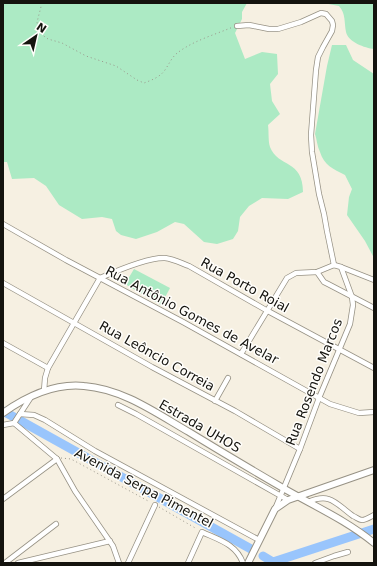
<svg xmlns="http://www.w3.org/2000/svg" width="377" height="566" font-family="'DejaVu Sans',sans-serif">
	<rect width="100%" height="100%" fill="#f6f0e2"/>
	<g fill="#aceac4">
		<path d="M3 3H247L242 12V19L235 33 245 59 262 52 277 54 278 74 270 84 272 101 280 114 268 125C269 132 268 141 270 147 278 168 303 159 303 192L288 199 262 198 249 206 240 217 238 231 233 239 217 244 204 242 184 224 175 222 157 232 136 239 121 235 116 231 112 219 102 217 82 219 59 205 46 186 34 178 12 179 7 162H3Z"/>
		<path d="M323 3H374V49C365 48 348 42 346 32 344 22 346 14 339 6Z"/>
		<path d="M332 45H346L353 60 374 74V258L365 241 347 215 349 197 352 189 345 175C333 169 324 165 320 152 317 146 317 140 315 134L327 66Z"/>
		<polygon points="134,269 170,288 161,305 125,284"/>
	</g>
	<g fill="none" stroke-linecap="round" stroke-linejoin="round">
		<g stroke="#99c5fc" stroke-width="9">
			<polyline points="3,411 251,549"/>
			<polyline points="263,556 273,562 374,529"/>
		</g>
		<g stroke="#979285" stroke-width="6">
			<g id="minor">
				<polyline points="237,26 249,25 269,29 278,29 301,22 321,13 326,14 332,21 333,25 332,31 323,47 318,57 316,70 311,135 312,152 319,194 324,214 327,231 334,265"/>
				<polyline points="3,224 66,260 183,322 330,404 359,413 374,412"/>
				<polyline points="341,267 374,280"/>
				<polyline points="317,272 324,282 328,284 374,308"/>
				<polyline points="3,283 152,367 235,411 300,449"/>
				<polyline points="3,343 48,368"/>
				<polyline points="241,354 287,278 296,273 317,272 334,265"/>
				<path d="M44 391 45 378 48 368 100 278C116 271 148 257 165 258 173 259 181 263 189 266L266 310 374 368"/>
				<polyline points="215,401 228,378"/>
				<polyline points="118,405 136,414 288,500"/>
				<polyline points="20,414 34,415 45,420 95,451 259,540"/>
				<polyline points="14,423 57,459 75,491 113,546 119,563"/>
				<polyline points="3,425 14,423 31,397"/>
				<polyline points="3,499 57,459"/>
				<path d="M308 502C331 492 336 504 353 516 356 517 359 520 362 520 366 520 370 517 374 515"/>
				<polyline points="275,509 300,449 319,398 350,324 353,305 352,297 341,267 334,265"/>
				<polyline points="5,563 56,524"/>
				<polyline points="18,563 110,541"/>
				<polyline points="128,563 155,505"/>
				<path d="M188 563 202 532C219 540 236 544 243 563"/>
				<polyline points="315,563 334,556 348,552"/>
			</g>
		</g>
		<g stroke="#979285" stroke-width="8">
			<g id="tertiary">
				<path d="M3 413C27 396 54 383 84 386 123 389 156 413 189 432 220 451 252 470 283 488 314 506 346 520 374 543"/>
				<polyline points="248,563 275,509 288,500 374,470"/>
			</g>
		</g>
		<g stroke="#9a968b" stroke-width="1" stroke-dasharray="1 3" stroke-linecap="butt">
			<path d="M42 3 37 22 38 29 41 34 48 39 62 43 86 56 116 66 137 80 144 83C152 80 160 77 165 70 169 64 171 59 176 54 192 41 214 35 233 27"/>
			<polyline points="61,458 71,459 150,502"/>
			<polyline points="159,507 197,529"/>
		</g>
		<use href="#minor" stroke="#fff" stroke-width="4.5"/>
		<use href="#tertiary" stroke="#fff" stroke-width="6"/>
	</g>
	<g text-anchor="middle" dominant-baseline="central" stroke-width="3" stroke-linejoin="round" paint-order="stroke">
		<g font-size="13" fill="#14130e" stroke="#fffefb">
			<text transform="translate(245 285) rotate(29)">Rua Porto Roial</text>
			<text transform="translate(192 315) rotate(28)">Rua Antônio Gomes de Avelar</text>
			<text transform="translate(157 356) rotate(29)">Rua Leôncio Correia</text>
			<text transform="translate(314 382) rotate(-69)">Rua Rosendo Marcos</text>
			<text transform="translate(200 426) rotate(30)">Estrada UHOS</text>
			<text transform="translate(144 488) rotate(28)">Avenida Serpa Pimentel</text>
		</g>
	</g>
	<rect width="377" height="566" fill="none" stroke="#14130e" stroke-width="8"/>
	<g transform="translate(36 36) rotate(34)" stroke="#fffefb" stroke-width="3" paint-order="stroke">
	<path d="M0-3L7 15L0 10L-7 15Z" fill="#14130e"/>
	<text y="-6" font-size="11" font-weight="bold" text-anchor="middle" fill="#14130e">N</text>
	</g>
</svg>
